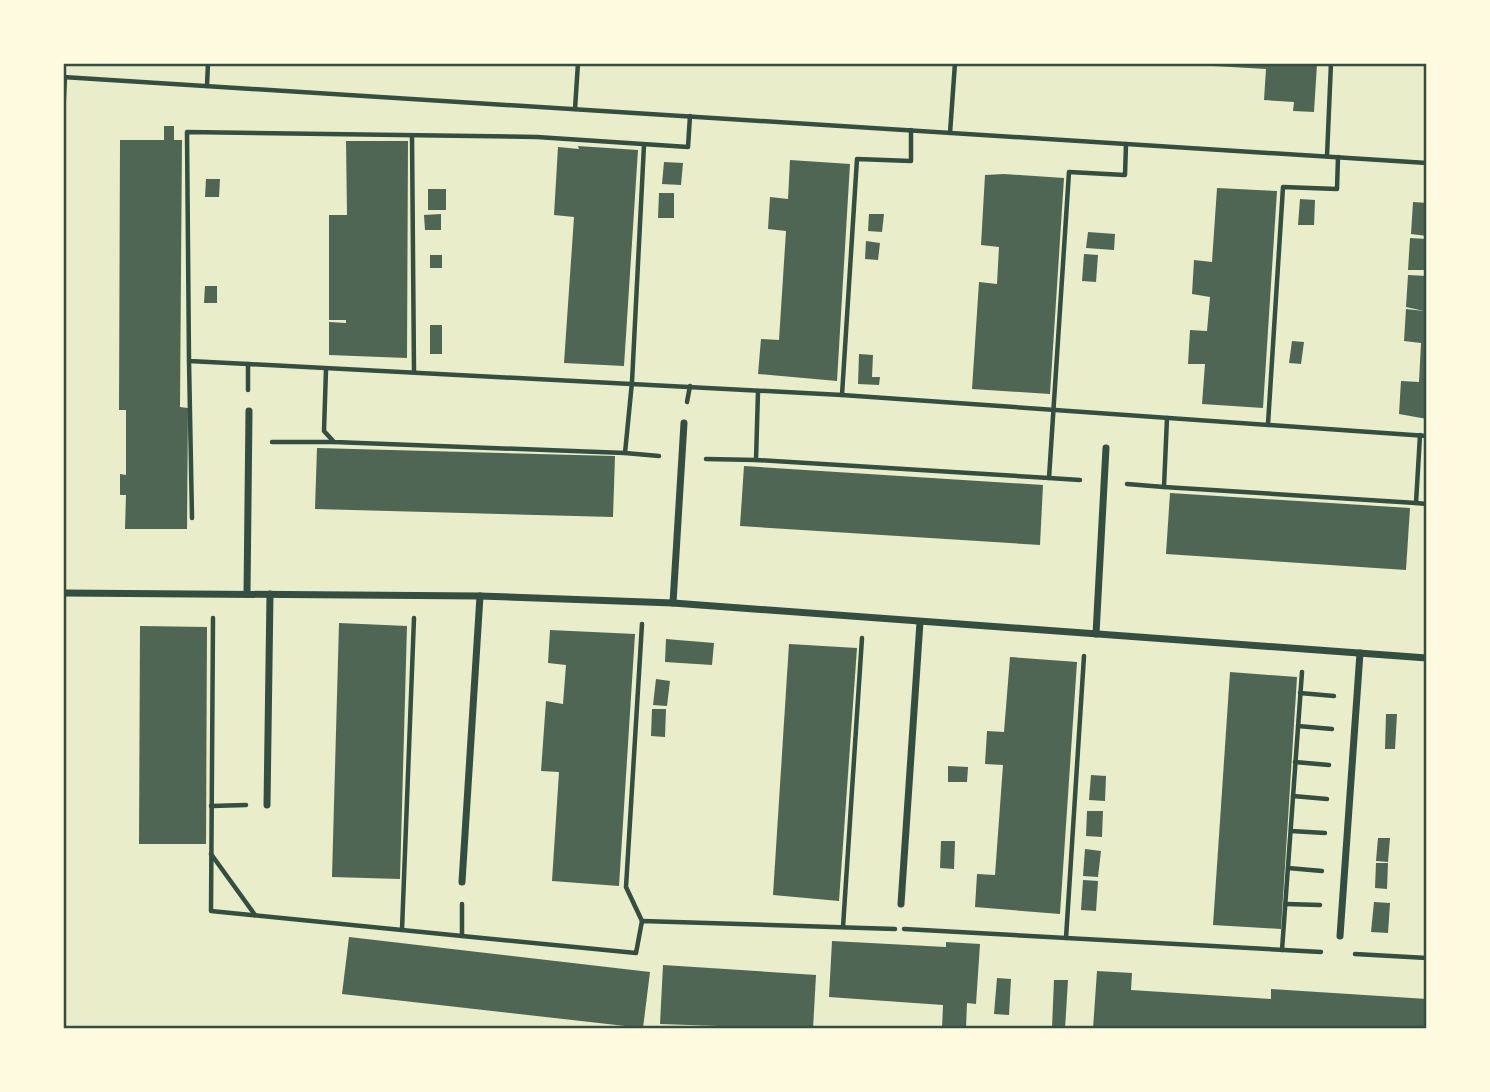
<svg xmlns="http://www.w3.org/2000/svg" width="1490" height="1092" font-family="'Alegreya Sans',sans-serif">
	<rect width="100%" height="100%" fill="#e9edc9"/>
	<g fill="#4f6655">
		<polygon points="1214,63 1317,64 1314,112 1293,111 1294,102 1264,100 1266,69 1213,66"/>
		<polygon points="164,126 174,126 174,140 182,140 180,407 188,408 187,529 125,529 126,495 120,495 120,474 126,475 126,410 119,410 120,140 164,140"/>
		<polygon points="346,141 408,141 407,358 329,355 329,322 346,323 346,320 329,320 329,215 347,215"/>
		<polygon points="578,146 638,150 624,366 564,363 574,217 554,215 558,147 579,149"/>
		<polygon points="790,160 850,164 837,381 758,374 761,339 779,340 786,231 768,229 770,197 788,199"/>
		<polygon points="664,162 683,163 681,185 662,184"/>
		<polygon points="1004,174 1064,178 1050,394 972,389 979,282 997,284 999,247 981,245 985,175"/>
		<polygon points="206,179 220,179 219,197 205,197"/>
		<polygon points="1217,188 1277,191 1263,408 1202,404 1205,364 1188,364 1190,330 1207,331 1210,297 1192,294 1194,260 1212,262"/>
		<rect x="428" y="189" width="18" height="21"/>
		<polygon points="659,193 674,193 674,218 658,218"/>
		<polygon points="1300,199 1315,200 1314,225 1298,225"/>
		<polygon points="1413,202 1427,203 1427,236 1411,234"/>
		<polygon points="441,214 441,230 425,230 424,215"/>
		<polygon points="869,214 884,214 882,232 868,231"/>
		<polygon points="1088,232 1115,234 1114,250 1086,248"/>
		<polygon points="1410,238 1427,239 1427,270 1408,270"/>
		<polygon points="866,241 880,243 878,260 865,259"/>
		<polygon points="1084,254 1098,255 1096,282 1082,281"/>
		<rect x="430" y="255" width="12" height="13"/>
		<polygon points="1408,275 1427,276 1427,419 1399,414 1401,381 1419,382 1421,343 1404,341 1406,309 1424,311 1406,307"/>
		<polygon points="205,286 217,286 217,303 204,303"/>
		<rect x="430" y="325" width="12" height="29"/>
		<polygon points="1292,341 1304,342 1301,364 1289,363"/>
		<polygon points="859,354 873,355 872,377 880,377 879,385 858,384"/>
		<polygon points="317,448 615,456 613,517 315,509"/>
		<polygon points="744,466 1043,485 1040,545 740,526"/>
		<polygon points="1170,493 1410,508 1406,570 1166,554"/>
		<polygon points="339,623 407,626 400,879 332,877"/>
		<polygon points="140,626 207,627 206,844 139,844"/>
		<polygon points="550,630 635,634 619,886 552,881 559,772 541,771 546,701 563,704 566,665 548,663"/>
		<polygon points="666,639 714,643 712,665 665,662"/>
		<polygon points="789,644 857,648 839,901 773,895"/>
		<polygon points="1010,657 1077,662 1060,914 975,907 977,874 995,875 1003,765 985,764 987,731 1004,732"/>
		<polygon points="1230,672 1297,677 1281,929 1213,925"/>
		<polygon points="656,679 670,681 667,706 653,705"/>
		<polygon points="652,709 666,709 665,737 651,736"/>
		<polygon points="1386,714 1397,714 1395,749 1385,749"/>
		<polygon points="948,766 968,767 967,782 948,782"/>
		<polygon points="1091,775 1106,776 1105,801 1089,800"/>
		<polygon points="1087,811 1103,811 1102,837 1086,836"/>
		<polygon points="1378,838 1390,838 1388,862 1376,861"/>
		<polygon points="941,841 955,841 954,869 940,868"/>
		<polygon points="1085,849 1101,851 1098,877 1083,876"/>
		<polygon points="1376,863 1388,863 1387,889 1375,888"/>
		<polygon points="1083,880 1098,881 1096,911 1081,910"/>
		<polygon points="1374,902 1390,903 1388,933 1371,932"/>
		<polygon points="349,937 650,972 643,1028 342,994"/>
		<polygon points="832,941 946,947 946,942 980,944 976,1004 967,1003 966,1029 942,1029 943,1005 829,997"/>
		<polygon points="663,965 816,975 813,1029 660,1024"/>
		<polygon points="1097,971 1132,973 1131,990 1271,999 1271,989 1427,999 1427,1029 1093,1029"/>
		<polygon points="997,978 1011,979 1009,1015 994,1014"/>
		<polygon points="1054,980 1068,980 1065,1029 1052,1028"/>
	</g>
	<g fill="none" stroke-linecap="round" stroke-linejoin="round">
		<g stroke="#344e41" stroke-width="4.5">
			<polyline points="63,77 1427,163"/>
			<polyline points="207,86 208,63"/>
			<polyline points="575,109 578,63"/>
			<polyline points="63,117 65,77"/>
			<polyline points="950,133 955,63"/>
			<polyline points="412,136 414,372"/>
			<polyline points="1327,156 1331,63"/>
			<polyline points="189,361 192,518"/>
			<polyline points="248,364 189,361 187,132 537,137 688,147 690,116"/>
			<polyline points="326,369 324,431 334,442 625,453 632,382 644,145"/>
			<polyline points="248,390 248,364 842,395 1427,436"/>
			<polyline points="758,391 756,460 1049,478 1069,172 1125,175 1126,144"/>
			<polyline points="842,395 857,159 911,161 911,130"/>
			<polyline points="687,402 690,386"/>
			<polyline points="1167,418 1164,487 1416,503 1420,435"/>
			<polyline points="1268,424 1283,187 1337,189 1338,157"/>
			<polyline points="272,442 334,442"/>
			<polyline points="625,453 659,456"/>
			<polyline points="706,459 756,460"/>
			<polyline points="1049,478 1080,480"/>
			<polyline points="1127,484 1164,487"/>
			<polyline points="1416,503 1427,504"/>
			<polyline points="213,618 211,911 462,936"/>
			<polyline points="1300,693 1334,696"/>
			<polyline points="1298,726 1332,729"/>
			<polyline points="1295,762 1329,765"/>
			<polyline points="1293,796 1327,799"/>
			<polyline points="211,806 246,805"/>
			<polyline points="1291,831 1325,833"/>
			<polyline points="211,854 255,915"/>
			<polyline points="1288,868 1322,871"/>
			<polyline points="462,904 462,936 636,953 642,921 895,929"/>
			<polyline points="1286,904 1320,905"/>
			<polyline points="642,921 626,887 642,624"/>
			<polyline points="843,927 862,638"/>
			<polyline points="904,929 1321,952"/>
			<polyline points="402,930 414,618"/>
			<polyline points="1066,938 1084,656"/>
			<polyline points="1282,950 1302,672"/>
			<polyline points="1355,954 1427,958"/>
		</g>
		<g stroke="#344e41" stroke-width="7">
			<polyline points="63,593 480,596 673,603 1427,658"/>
			<polyline points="247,594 249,411"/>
			<polyline points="673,603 684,423"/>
			<polyline points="1096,634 1106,448"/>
			<polyline points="267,805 270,594"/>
			<polyline points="462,882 480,596"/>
			<polyline points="901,904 920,622"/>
			<polyline points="1340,936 1360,653"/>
		</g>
	</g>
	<rect width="1490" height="1092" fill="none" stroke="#fefae0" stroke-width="130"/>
	<rect x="65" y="65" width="1360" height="962" fill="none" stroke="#344e41" stroke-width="2.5"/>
</svg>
